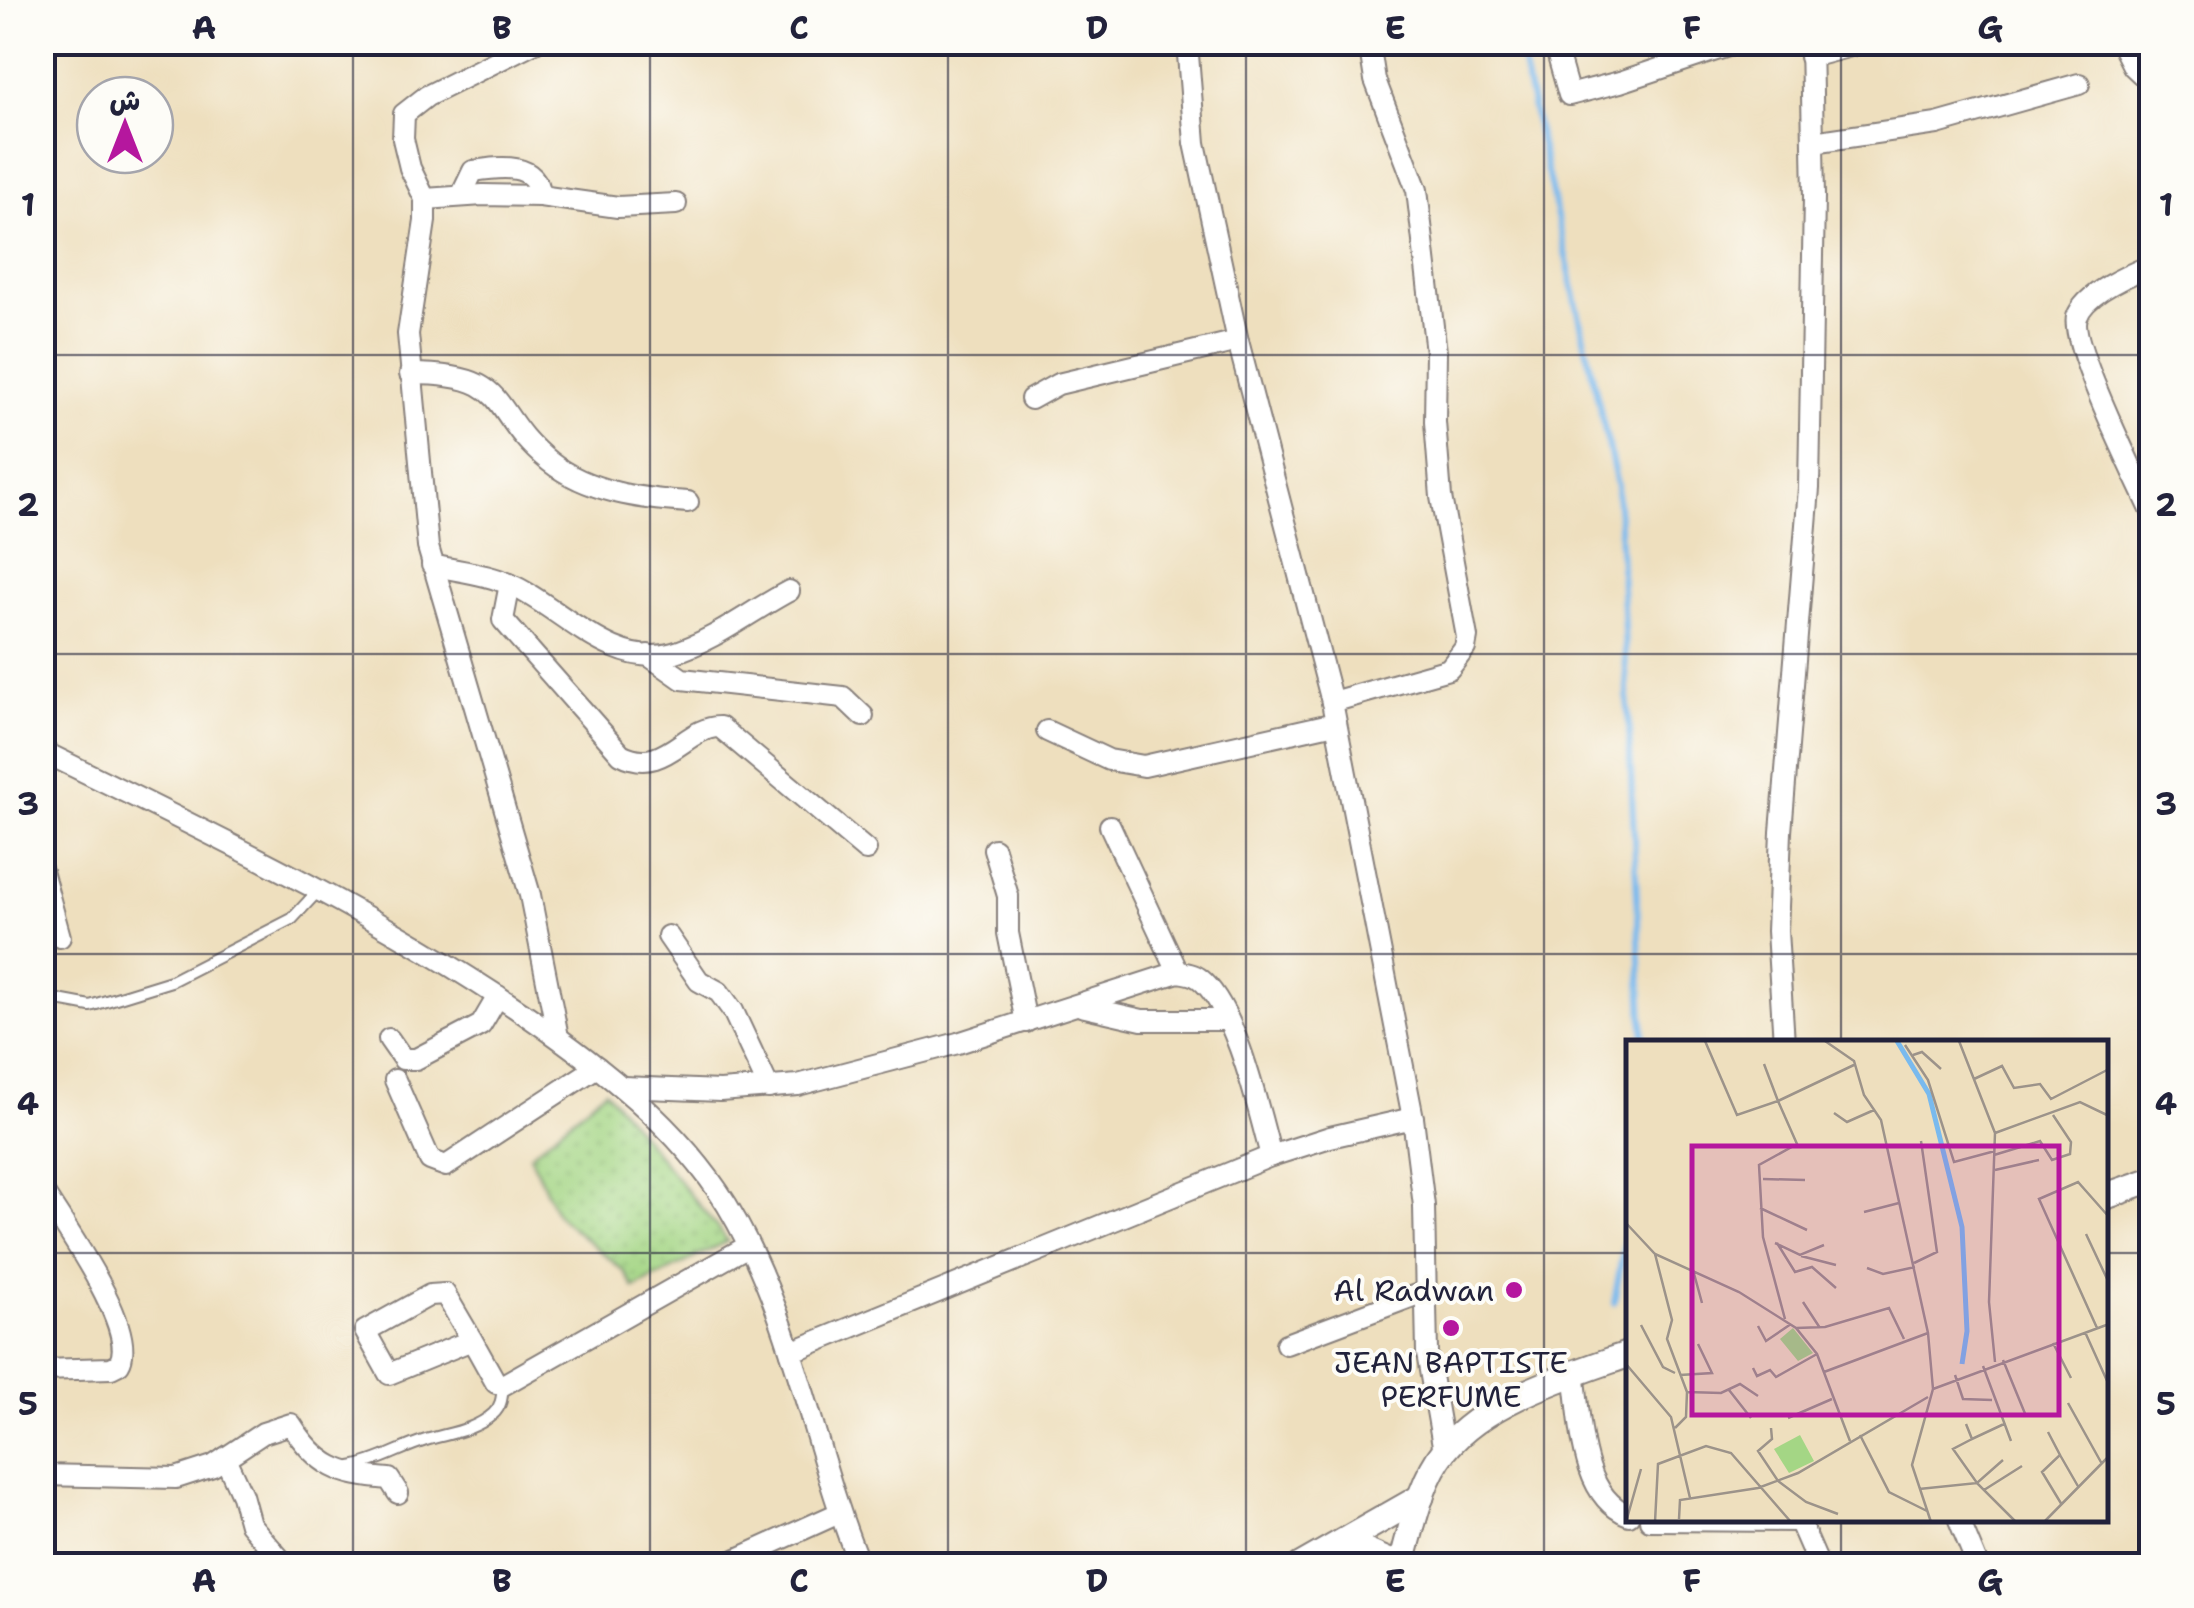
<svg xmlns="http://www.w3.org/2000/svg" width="2194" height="1608" font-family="'Shantell Sans','Playpen Sans Arabic',sans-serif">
	<defs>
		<pattern id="grass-dots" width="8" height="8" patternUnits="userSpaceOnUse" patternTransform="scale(2.5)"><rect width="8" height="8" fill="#a4d685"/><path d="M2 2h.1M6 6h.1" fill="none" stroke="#8db774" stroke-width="1.8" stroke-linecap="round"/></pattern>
	</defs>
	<rect width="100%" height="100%" fill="#fdfcf7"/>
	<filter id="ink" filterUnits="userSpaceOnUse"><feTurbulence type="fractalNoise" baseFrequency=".01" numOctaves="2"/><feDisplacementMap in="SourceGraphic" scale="20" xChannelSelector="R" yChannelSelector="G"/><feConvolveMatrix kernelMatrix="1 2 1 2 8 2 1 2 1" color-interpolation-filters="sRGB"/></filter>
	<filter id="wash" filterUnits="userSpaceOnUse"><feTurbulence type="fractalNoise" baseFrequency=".0048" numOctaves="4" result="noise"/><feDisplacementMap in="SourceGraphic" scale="40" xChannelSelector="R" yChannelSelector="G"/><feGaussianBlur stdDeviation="2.25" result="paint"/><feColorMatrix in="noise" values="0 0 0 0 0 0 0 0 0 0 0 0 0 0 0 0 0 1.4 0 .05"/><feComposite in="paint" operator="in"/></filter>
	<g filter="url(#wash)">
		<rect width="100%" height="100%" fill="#eedfbe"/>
		<polygon fill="url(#grass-dots)" stroke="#637c60" stroke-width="2.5" points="605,1090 728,1241 634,1288 624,1271 557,1215 530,1155"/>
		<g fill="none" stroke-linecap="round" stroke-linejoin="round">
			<g stroke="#79baee" stroke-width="6">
				<polyline points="1518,42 1617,485 1644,1043"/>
				<polyline points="1614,1303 1629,1215"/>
			</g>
		</g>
	</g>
	<g filter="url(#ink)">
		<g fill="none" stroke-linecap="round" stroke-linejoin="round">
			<g stroke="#88807c" stroke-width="14">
				<g id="service">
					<polyline points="42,997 90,1006 171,981 292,919 318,891"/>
					<path d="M351 1467C379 1462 400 1448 426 1440 449 1433 474 1431 493 1414 502 1406 502 1396 503 1385"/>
				</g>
			</g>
			<g stroke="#88807c" stroke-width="24">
				<g id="minor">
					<polyline points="535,42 427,96 404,114 403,139 410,168 425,199 425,221 408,334 428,547 530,895 558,1037"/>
					<polyline points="1187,42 1195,143 1238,341 1332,702 1413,1118 1424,1206 1427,1353 1444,1451"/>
					<polyline points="1554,42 1569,95 1620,82 1740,42"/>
					<polyline points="2121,42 2133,66 2152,84"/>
					<polyline points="1810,57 1866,42"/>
					<polyline points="1813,142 1937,124 2079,84"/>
					<path d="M461 196 473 171C500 167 536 161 540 196"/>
					<polyline points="425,199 483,195 540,196 618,207 676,204"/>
					<path d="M2152 265C2130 274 2085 293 2077 317 2069 342 2138 481 2152 512"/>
					<path d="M410 374C517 374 485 410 550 462 588 492 641 499 688 502"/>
					<polyline points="1031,399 1058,384 1238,341"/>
					<path d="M432 565C457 571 484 573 507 583 558 604 612 671 673 653 714 641 751 611 789 591"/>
					<path d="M510 584 503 620 621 754C665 777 685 726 720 727L866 850"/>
					<polyline points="648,655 682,679 843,697 863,716"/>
					<polyline points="1332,702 1449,669 1465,648 1467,637 1441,497 1435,422 1436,352 1417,190 1375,80 1369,42"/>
					<polyline points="1047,731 1109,760 1144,766 1335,723"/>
					<path d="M42 751C207 832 374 911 526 1015 601 1067 678 1126 727 1205 794 1316 812 1448 860 1566"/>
					<polyline points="1110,826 1178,972"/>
					<polyline points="994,849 1008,896 1008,933 1026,1022"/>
					<polyline points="42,871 60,937"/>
					<polyline points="668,936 699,981 719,992 733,1011 769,1088"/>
					<polyline points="1081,1006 1142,1020 1227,1020"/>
					<polyline points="389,1039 403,1059 416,1059 481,1025 498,996"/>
					<polyline points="1784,1043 1777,931 1781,832 1809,488 1814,197 1811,42"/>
					<polyline points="395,1080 430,1160 446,1166 597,1067"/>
					<path d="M623 1087 720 1091 798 1085 958 1043 1178 972C1186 973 1194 974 1200 979 1236 1007 1259 1112 1271 1156"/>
					<path d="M42 1190C62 1223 140 1330 119 1364L111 1368 42 1370"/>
					<polyline points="472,1340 445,1294 430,1295 365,1331 389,1374 472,1340 496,1383 503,1385 748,1246"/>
					<polyline points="1286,1344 1424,1292"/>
					<polyline points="791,1352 1271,1156 1330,1137 1413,1118"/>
					<path d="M1574 1373C1581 1417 1579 1496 1629 1515"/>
					<polyline points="225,1458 242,1495 250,1524 286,1566"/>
					<path d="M42 1475 176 1478 213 1466 263 1433 291 1424C318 1467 340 1475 389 1479L398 1493"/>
					<polyline points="1650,1520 1799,1521"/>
					<polyline points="1799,1520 1819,1566"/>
					<polyline points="1959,1520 1978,1566"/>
					<polyline points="722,1566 839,1513"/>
				</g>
			</g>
			<g stroke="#88807c" stroke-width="29">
				<g id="tertiary">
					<polyline points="2106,1196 2152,1180"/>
					<polyline points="1343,1542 1399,1566"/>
					<polyline points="1300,1566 1421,1497"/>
					<path d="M1401 1566C1412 1528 1420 1481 1445 1450 1485 1400 1570 1375 1629 1354"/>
				</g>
			</g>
			<use href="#service" stroke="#fff" stroke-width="10"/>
			<use href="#minor" stroke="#fff" stroke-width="20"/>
			<use href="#tertiary" stroke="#fff" stroke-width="25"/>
		</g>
	</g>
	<path fill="none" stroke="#22223b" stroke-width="2.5" stroke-opacity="0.55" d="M353 42V1566M650 42V1566M948 42V1566M1246 42V1566M1544 42V1566M1841 42V1043M42 355H2152M42 654H2152M42 954H2152M42 1253H1629M2106 1253H2152M1841 1520V1566"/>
	<g fill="#b5179e" stroke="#fdfcf7" stroke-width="4">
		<circle cx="1514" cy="1290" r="10"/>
		<circle cx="1451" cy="1328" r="10"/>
	</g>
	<g text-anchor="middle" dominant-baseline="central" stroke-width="8" stroke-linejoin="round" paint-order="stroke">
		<g font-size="30" fill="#22223b" stroke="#fdfcf7" text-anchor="end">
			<text x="1494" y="1290">Al Radwan</text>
			<text x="1451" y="1362" text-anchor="middle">JEAN BAPTISTE<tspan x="1451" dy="34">PERFUME</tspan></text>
		</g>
	</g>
	<g transform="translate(1626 1040)">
		<rect width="482" height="482" fill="#eedfbe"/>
		<path d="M167 288 187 313 172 321 154 299Z" fill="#a4d685"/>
		<path d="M174 395 188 421 163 433 148 409Z" fill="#a4d685"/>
		<path fill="none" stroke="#79baee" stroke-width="5" d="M271 1 303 54 336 187 341 291 336 324"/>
		<path fill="none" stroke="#9c938a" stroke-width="2.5" d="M79 1 111 75 152 61 138 24M199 1 228 21 238 55 255 80 302 293 307 349M333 1 369 93 363 262 369 322M279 5 302 40 328 122 369 111M287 15 296 12 315 29M348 39 376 26 388 48 414 44 425 59 483 29M208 73 221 82 248 70M369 93 454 62 483 76M368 115 414 101 426 120 444 114 445 102 427 75M369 130 413 120M137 139 179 140M134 168 181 190M238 172 273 163M0 183 29 214 113 252 170 288 191 314 224 401M460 194 483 243M149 203 174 215 198 205M151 203 169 232 186 227 210 248M29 214 46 280 41 299 61 352 60 377 49 388M175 216 210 225M288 223 311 212 295 101M241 228 257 234 289 227M67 230 76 263M177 262 194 288M159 279 137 197 133 125 171 104 152 61 230 24M15 285 37 327 49 333M132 286 140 301 165 284M170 288 199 287 263 268 278 299M471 288 413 159 452 142 483 177M459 292 482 343M427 303 445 338M377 320 400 376M0 324 45 377 64 458M357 326 385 401M127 328 131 336 144 330 150 337 191 314M198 332 302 293M54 335 86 333 72 304M329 335 337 359 366 360M103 350 125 378M61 352 95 353 114 344 132 356M442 363 476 424M162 378 206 359M340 384 346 399 378 384M145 388 146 399 132 411 152 441 180 462 212 474M422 392 434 415 416 432 436 465M234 395 263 452 301 471M346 399 327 409 351 443 377 420M434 415 453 448M293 449 351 443 390 482M358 450 396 426M53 479 54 460 132 448 172 433 302 357M0 482 15 429M29 482 32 424 80 406 105 413 165 482M305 482 286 425 307 349 483 284M418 482 483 416"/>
		<path fill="#b5179e" fill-opacity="0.15" stroke="#b5179e" stroke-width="5" d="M66 106H433V375H66Z"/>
		<rect width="482" height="482" fill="none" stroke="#22223b" stroke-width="5"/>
	</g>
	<rect width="2194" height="1608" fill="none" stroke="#fdfcf7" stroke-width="110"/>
	<g transform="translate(125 125)"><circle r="48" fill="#fdfcf7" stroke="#a5a5ac" stroke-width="2.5"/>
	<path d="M0-8L18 38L0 25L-18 38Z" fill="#b5179e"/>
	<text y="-15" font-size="28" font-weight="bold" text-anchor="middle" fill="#22223b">ش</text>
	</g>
	<rect x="55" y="55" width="2084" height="1498" fill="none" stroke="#22223b" stroke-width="4"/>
	<g font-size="32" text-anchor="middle" font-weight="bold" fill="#22223b">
		<text x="204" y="39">A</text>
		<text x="502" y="39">B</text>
		<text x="799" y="39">C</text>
		<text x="1097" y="39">D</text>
		<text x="1395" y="39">E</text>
		<text x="1692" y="39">F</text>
		<text x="1990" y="39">G</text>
		<text x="28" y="216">1</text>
		<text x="2166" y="216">1</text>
		<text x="28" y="516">2</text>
		<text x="2166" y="516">2</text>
		<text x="28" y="815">3</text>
		<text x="2166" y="815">3</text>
		<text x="28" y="1115">4</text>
		<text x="2166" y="1115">4</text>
		<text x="28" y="1415">5</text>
		<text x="2166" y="1415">5</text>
		<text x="204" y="1592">A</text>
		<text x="502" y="1592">B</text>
		<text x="799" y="1592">C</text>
		<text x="1097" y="1592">D</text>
		<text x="1395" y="1592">E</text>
		<text x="1692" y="1592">F</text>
		<text x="1990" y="1592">G</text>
	</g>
</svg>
